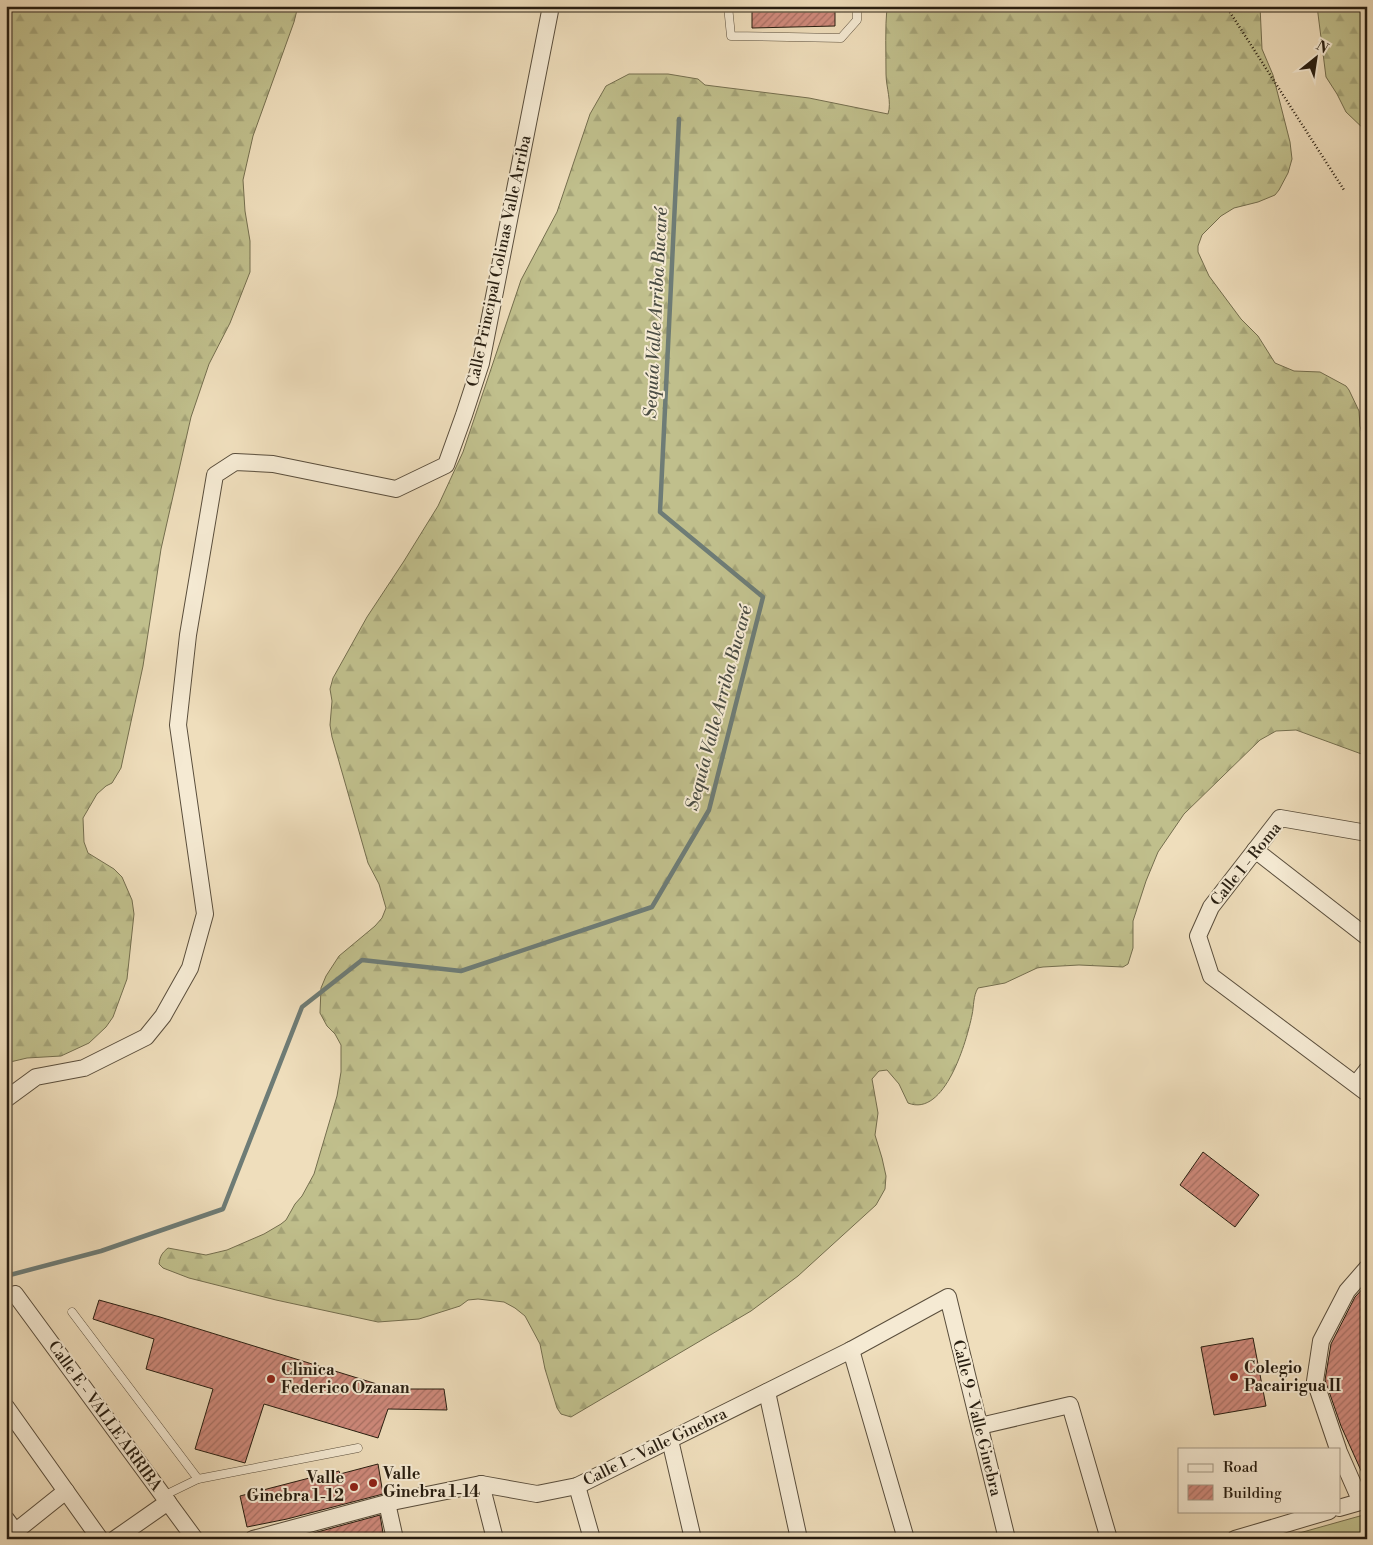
<svg xmlns="http://www.w3.org/2000/svg" width="1373" height="1545" font-family="'Libre Bodoni',serif">
	<defs>
		<pattern id="forest-firs" width="22" height="20" patternUnits="userSpaceOnUse" patternTransform="scale(1.25)"><rect width="22" height="20" fill="#c0bf8c"/><path d="M5 1l3.5 6h-7zM16 11l3.5 6h-7z" fill="#a5a478"/></pattern>
		<pattern id="building-hatch" width="6" height="6" patternUnits="userSpaceOnUse" patternTransform="scale(1.25)"><rect width="6" height="6" fill="#cf8a7c"/><path d="M-1 1l2-2M0 6l6-6M5 7l2-2" fill="none" stroke="#a87064"/></pattern>
	</defs>
	<rect width="100%" height="100%" fill="#efdebc"/>
	<filter id="stains"><feTurbulence type="fractalNoise" baseFrequency=".004" numOctaves="4"/><feColorMatrix values="0 0 0 0 .2 0 0 0 0 .09 0 0 0 0 .02 0 0 0 .5 -.17"/></filter>
	<radialGradient id="worn" r=".72"><stop offset=".6" stop-color="#630" stop-opacity="0"/><stop offset="1" stop-color="#630" stop-opacity=".3"/></radialGradient>
	<g fill="url(#forest-firs)" stroke="#746e4e">
		<polygon points="6,6 298,6 294,22 253,136 243,180 245,211 250,241 250,272 230,323 209,364 191,417 161,549 143,666 121,768 112,783 106,786 97,794 83,818 84,842 88,853 114,869 122,877 132,900 134,914 127,979 113,1017 106,1027 89,1043 61,1056 27,1058 6,1063"/>
		<path d="M887 6H1260L1262 49 1273 75 1290 142 1292 159 1288 173 1279 190 1275 195 1258 202 1234 208 1221 216 1202 235 1198 246V252L1209 276 1241 319 1258 336 1275 363 1294 371 1320 372 1346 386 1349 390 1359 411 1360 426 1367 452V756L1296 730 1276 731 1260 740 1184 814 1158 852 1146 881 1133 921V948L1128 964 1123 967 1079 965 1043 967 1037 968 1005 983 978 988C973 996 974 1006 972 1015 967 1040 945 1118 908 1103L899 1084 887 1070 879 1071 872 1079 878 1113 875 1135 882 1158 886 1176 885 1189 876 1205 798 1276 751 1311 571 1417 561 1414 557 1408 545 1369 540 1344 525 1316 515 1308 504 1302 478 1299 468 1300 460 1306 419 1319 378 1322 276 1300 189 1278 163 1268 159 1264C160 1256 162 1253 168 1248L206 1255 227 1250 264 1234 281 1224 286 1220 295 1204 302 1196 314 1174 337 1096 341 1072V1045L335 1034 327 1026 320 1013 321 988 326 976 339 956 375 926 382 918 386 908 379 884 368 863 332 737 330 725 332 701 330 689 333 678 367 617 404 561 438 506 463 452 521 280 557 212 590 114 606 86 629 74H668L698 79 705 85 809 98 888 114C892 102 886 87 886 74 886 52 885 29 887 6Z"/>
		<polygon points="1317,6 1367,6 1367,132 1346,112 1337,94 1326,77"/>
	</g>
	<polygon fill="#c0bf8c" stroke="#746e4e" points="1367,1514 1367,1539 1278,1539"/>
	<g fill="none" stroke-linecap="round" stroke-linejoin="round">
		<polyline stroke="#6e7c76" stroke-width="4.5" points="6,1276 101,1251 223,1209 302,1007 362,960 461,971 652,907 709,810 763,597 660,512 679,119"/>
	</g>
	<g fill="url(#building-hatch)" stroke="#281e11">
		<polygon points="752,6 835,6 835,26 752,28"/>
		<polygon points="1203,1152 1259,1195 1235,1227 1180,1185"/>
		<polygon points="1367,1284 1367,1484 1341,1426 1325,1380 1331,1344 1355,1297"/>
		<polygon points="99,1300 160,1317 393,1389 444,1389 447,1410 388,1409 378,1438 264,1404 245,1463 195,1449 213,1389 146,1369 154,1339 93,1319"/>
		<polygon points="1253,1338 1266,1406 1214,1415 1201,1347"/>
		<polygon points="378,1464 383,1494 287,1519 247,1527 240,1496 321,1475 321,1476 339,1471 340,1474"/>
		<polygon points="380,1515 384,1539 299,1539 299,1537"/>
	</g>
	<g fill="none" stroke-linecap="round" stroke-linejoin="round">
		<g stroke="#5a4e3c" stroke-width="9">
			<g id="lane">
				<polyline points="728,6 731,36 841,38 857,20 857,6"/>
				<polyline points="72,1312 198,1479"/>
				<polyline points="163,1496 198,1479 358,1448"/>
			</g>
		</g>
		<g stroke="#5a4e3c" stroke-width="18">
			<g id="street">
				<polyline points="1367,833 1280,818 1211,907 1198,936 1211,976 1367,1093"/>
				<polyline points="1255,850 1367,937"/>
				<polyline points="1356,1084 1367,1070"/>
				<polyline points="6,1099 36,1077 84,1068 146,1037 163,1016 190,968 205,914 178,725 188,635 215,475 235,462 273,464 396,489 446,465 464,415 481,363 551,6"/>
				<polyline points="15,1294 195,1539"/>
				<polyline points="851,1350 906,1539"/>
				<polyline points="767,1392 799,1539"/>
				<polyline points="6,1407 100,1539"/>
				<polyline points="980,1426 1070,1405 1109,1539"/>
				<polyline points="670,1440 693,1539"/>
				<polyline points="1338,1449 1315,1381 1321,1341 1347,1291 1367,1268"/>
				<polyline points="1339,1452 1361,1502"/>
				<polyline points="481,1484 495,1539"/>
				<polyline points="577,1486 592,1539"/>
				<polyline points="387,1503 395,1539"/>
				<polyline points="1339,1508 1367,1500"/>
				<polyline points="6,1519 15,1531"/>
				<polyline points="6,1539 66,1491"/>
				<polyline points="115,1539 168,1502"/>
				<polyline points="253,1539 387,1503 481,1484 537,1494 577,1486 851,1350 948,1297 1007,1539"/>
				<polyline points="1235,1539 1329,1511"/>
			</g>
		</g>
		<polyline stroke="#281e11" stroke-width="2.5" stroke-dasharray="1 2.5" stroke-linecap="butt" points="1226,6 1344,190"/>
		<use href="#lane" stroke="#f5ead3" stroke-width="8"/>
		<use href="#street" stroke="#f5ead3" stroke-width="16"/>
	</g>
	<g fill="#8f2418" stroke="#f5ead3" stroke-width="2">
		<circle cx="1234" cy="1377" r="5"/>
		<circle cx="271" cy="1379" r="5"/>
		<circle cx="373" cy="1483" r="5"/>
		<circle cx="354" cy="1487" r="5"/>
	</g>
	<g text-anchor="middle" dominant-baseline="central" stroke-width="4" stroke-linejoin="round" paint-order="stroke">
		<g font-size="16" fill="#281e11" stroke="#f5ead3">
			<text transform="translate(499 261) rotate(-78)">Calle Principal Colinas Valle Arriba</text>
			<text transform="translate(1246 864) rotate(-51)">Calle 1 - Roma</text>
			<text transform="translate(105 1416) rotate(54)">Calle E - VALLE ARRIBA</text>
			<text transform="translate(977 1418) rotate(76)">Calle 9 - Valle Ginebra</text>
			<text transform="translate(655 1447) rotate(-26)">Calle 1 - Valle Ginebra</text>
		</g>
		<g font-size="16" font-weight="bold" fill="#281e11" stroke="#f5ead3" text-anchor="start">
			<text x="1244" y="1368">Colegio<tspan x="1244" dy="18">Pacairigua II</tspan></text>
			<text x="281" y="1370">Clinica<tspan x="281" dy="18">Federico Ozanan</tspan></text>
			<text x="383" y="1474">Valle<tspan x="383" dy="18">Ginebra 1-14</tspan></text>
			<text x="344" y="1478" text-anchor="end">Valle<tspan x="344" dy="18">Ginebra 1-12</tspan></text>
		</g>
		<g font-size="18" font-style="italic" fill="#4b4d44" stroke="#f5ead3">
			<text transform="translate(656 313) rotate(-87)">Sequía Valle Arriba Bucaré</text>
			<text transform="translate(719 708) rotate(-75)">Sequía Valle Arriba Bucaré</text>
		</g>
	</g>
	<rect width="1373" height="1545" fill="none" stroke="#efdebc" stroke-width="25"/>
	<rect x="8" y="8" width="1358" height="1530" fill="none" stroke="#281e11" stroke-width="2.5"/>
	<rect x="12" y="12" width="1348" height="1520" fill="none" stroke="#281e11"/>
	<rect x="1178" y="1448" width="162" height="65" fill="#f5ead3" stroke="#a39885"/>
	<rect x="1188" y="1464" width="25" height="8" fill="#f5ead3" stroke="#a39885"/>
	<text x="1223" y="1472" font-size="15" fill="#281e11">Road</text>
	<rect x="1188" y="1485" width="25" height="15" fill="url(#building-hatch)" stroke="#a39885"/>
	<text x="1223" y="1498" font-size="15" fill="#281e11">Building</text>
	<g transform="translate(1316 58) rotate(30)" stroke="#f5ead3" stroke-width="4" paint-order="stroke">
	<path d="M0-4L9 19L0 12L-9 19Z" fill="#281e11"/>
	<text y="-8" font-size="14" font-weight="bold" text-anchor="middle" fill="#281e11">N</text>
	</g>
	<rect width="100%" height="100%" filter="url(#stains)"/>
	<rect width="100%" height="100%" fill="url(#worn)"/>
</svg>
